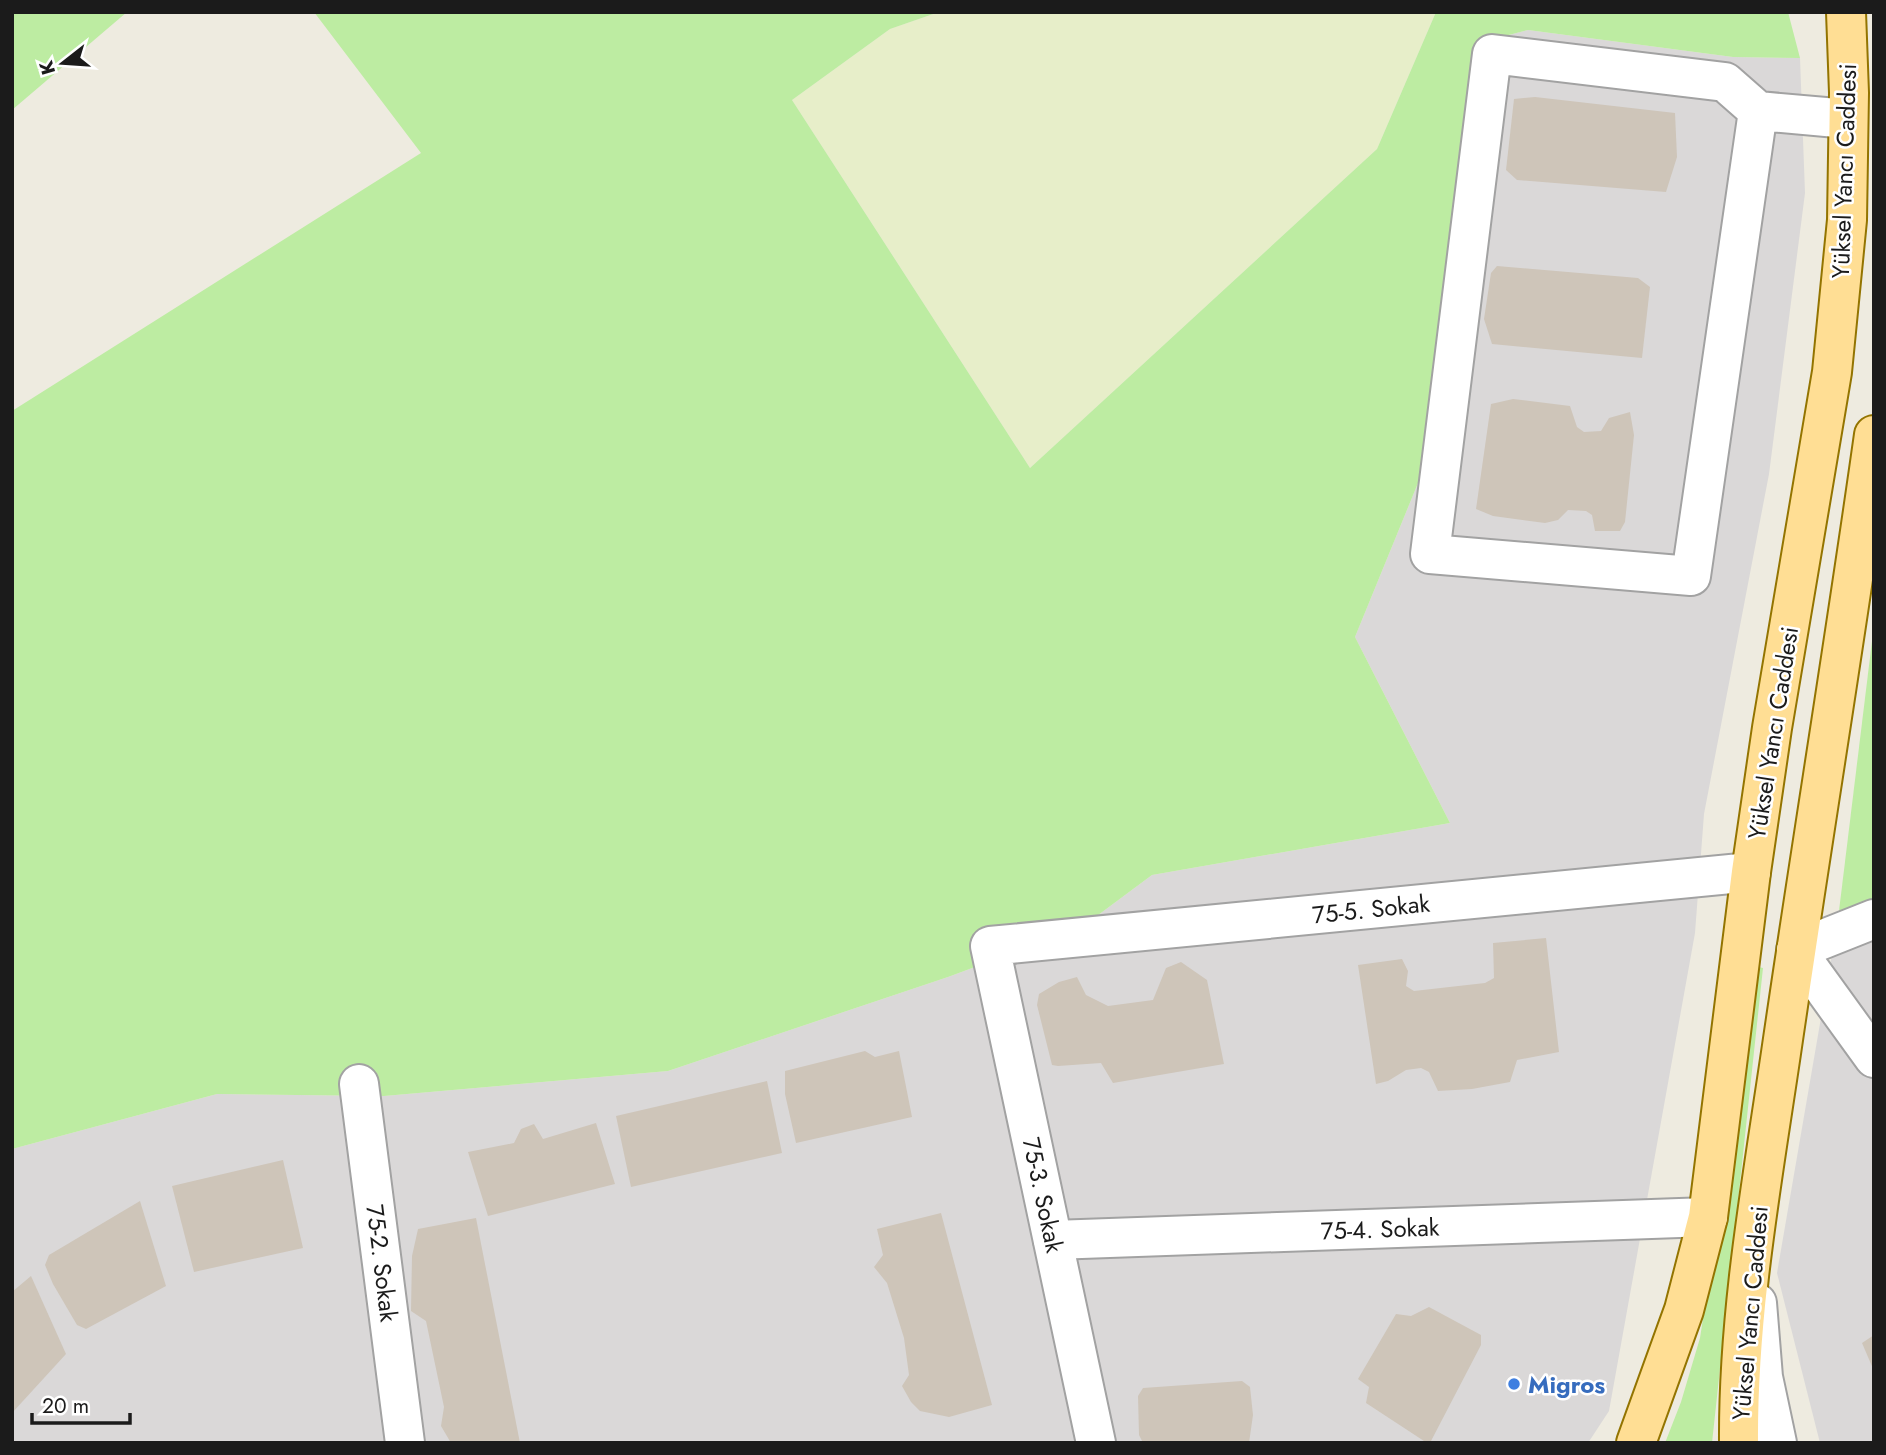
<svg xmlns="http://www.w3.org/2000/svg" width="1886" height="1455" font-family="Jost,sans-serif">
	<rect width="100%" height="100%" fill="#eeebe0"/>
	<g fill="#dad8d8">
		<polygon points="1528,30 1733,57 1800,58 1805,193 1769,474 1704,814 1695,933 1609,1411 1588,1443 12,1443 12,1149 217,1094 384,1096 668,1071 948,977 1082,927 1152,875 1450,823 1355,637 1436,439 1482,42"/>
		<polygon points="1874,901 1874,1443 1820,1443 1777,1273 1838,919"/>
	</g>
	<polygon fill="#e7eec9" points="939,12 1436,12 1377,149 1030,468 792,100 890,29"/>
	<g fill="#bdeca2">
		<polygon points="12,12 127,12 12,110"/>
		<polygon points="314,12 939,12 890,29 792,100 1030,468 1377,149 1436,12 1788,12 1800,58 1733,57 1528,30 1482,42 1436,439 1355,637 1450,823 1152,875 1082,927 948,977 668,1071 384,1096 217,1094 12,1149 12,411 421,153"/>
		<polygon points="1874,629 1874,901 1838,919 1872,641"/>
		<polygon points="1750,965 1763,968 1712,1443 1665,1443 1681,1402 1700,1338 1721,1202"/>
	</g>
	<g fill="#cec5b9">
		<polygon points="1535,97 1675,113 1677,157 1666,192 1517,180 1506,170 1514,99"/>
		<polygon points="1497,266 1638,278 1650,287 1642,358 1492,344 1484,319 1491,273"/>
		<polygon points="1513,399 1570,406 1577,427 1584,432 1601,431 1609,418 1630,412 1634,435 1625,522 1620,531 1595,531 1592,515 1586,511 1568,510 1558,520 1545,523 1493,516 1476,509 1491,404"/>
		<polygon points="1546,938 1559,1052 1517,1060 1510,1082 1472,1089 1438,1091 1429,1072 1421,1068 1406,1070 1388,1081 1376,1084 1358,965 1402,959 1408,971 1406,986 1414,991 1485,983 1494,978 1493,943"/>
		<polygon points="1181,962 1207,980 1224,1064 1113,1083 1101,1063 1058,1066 1052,1065 1037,1005 1039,994 1059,982 1077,977 1086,995 1108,1006 1153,1000 1166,968"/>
		<polygon points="865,1051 875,1057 899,1051 912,1117 796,1143 785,1094 785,1071"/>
		<polygon points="767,1081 782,1153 631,1187 616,1116"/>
		<polygon points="596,1123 615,1184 488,1216 468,1152 514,1143 521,1129 534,1124 543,1139"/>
		<polygon points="283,1160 303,1248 194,1272 172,1186"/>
		<polygon points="140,1201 166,1286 86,1329 77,1325 53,1284 45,1265 49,1255"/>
		<polygon points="941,1213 992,1405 949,1417 920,1411 911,1402 902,1386 909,1375 904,1338 887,1283 874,1267 883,1255 877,1229"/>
		<polygon points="476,1218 520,1443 451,1443 441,1426 444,1407 426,1321 411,1311 412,1256 418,1229"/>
		<polygon points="31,1276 66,1354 12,1413 12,1292"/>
		<polygon points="1429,1307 1481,1335 1481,1345 1431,1441 1424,1441 1366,1403 1369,1387 1358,1379 1396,1314 1411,1316"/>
		<polygon points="1874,1335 1874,1371 1862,1343"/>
		<polygon points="1242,1381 1250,1387 1253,1415 1249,1443 1143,1443 1139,1435 1138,1396 1143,1388"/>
	</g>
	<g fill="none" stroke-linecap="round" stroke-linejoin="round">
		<g stroke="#a2a2a2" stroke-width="42">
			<g id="minor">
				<polyline points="1758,111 1691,576 1430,554 1492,54 1725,82 1758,111 1848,119"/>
				<polyline points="1874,919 1796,950 1874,1058"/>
				<polyline points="359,1084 405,1443"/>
				<polyline points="1053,1240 1708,1217"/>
				<polyline points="1757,1303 1763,1377 1777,1443"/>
				<polyline points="1096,1443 990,946 1751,872"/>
			</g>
		</g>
		<g stroke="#937400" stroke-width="42">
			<g id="major">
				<polyline points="1636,1443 1684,1310 1708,1217 1751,872 1772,728 1832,372 1847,220 1849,93 1846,12"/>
				<path d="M1739 1443C1738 1312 1762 1182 1781 1053 1811 847 1845 641 1874 435"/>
			</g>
		</g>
		<use href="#minor" stroke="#fff" stroke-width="38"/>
		<use href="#major" stroke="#ffde94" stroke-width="38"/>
	</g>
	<circle fill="#3f7fe0" stroke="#fff" stroke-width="2.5" cx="1514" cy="1384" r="7"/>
	<g text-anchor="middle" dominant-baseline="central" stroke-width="5" stroke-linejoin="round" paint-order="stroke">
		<g font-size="24" fill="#1b1b1b" stroke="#fff">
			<text transform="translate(1844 171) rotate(-88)">Yüksel Yancı Caddesi</text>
			<text transform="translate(1773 733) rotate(-81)">Yüksel Yancı Caddesi</text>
			<text transform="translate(1371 909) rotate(-6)">75-5. Sokak</text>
			<text transform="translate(1043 1195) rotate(78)">75-3. Sokak</text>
			<text transform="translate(1380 1229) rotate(-2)">75-4. Sokak</text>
			<text transform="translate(382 1263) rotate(83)">75-2. Sokak</text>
			<text transform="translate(1750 1313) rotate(-85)">Yüksel Yancı Caddesi</text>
		</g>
		<g font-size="24" font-weight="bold" fill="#366cbe" stroke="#fff" text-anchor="start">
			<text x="1528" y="1384">Migros</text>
		</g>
	</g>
	<rect width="1886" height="1455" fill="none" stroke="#1b1b1b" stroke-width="28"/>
	<g transform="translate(63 63) rotate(253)" stroke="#ffffff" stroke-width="5" paint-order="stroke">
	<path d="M0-5L12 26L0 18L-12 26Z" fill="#1b1b1b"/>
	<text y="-10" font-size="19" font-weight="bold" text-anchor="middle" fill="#1b1b1b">K</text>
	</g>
	<path d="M32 1413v10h98v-10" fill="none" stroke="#1b1b1b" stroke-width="3.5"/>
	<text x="42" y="1413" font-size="21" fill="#1b1b1b" stroke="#ffffff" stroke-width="5" paint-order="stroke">20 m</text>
</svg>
